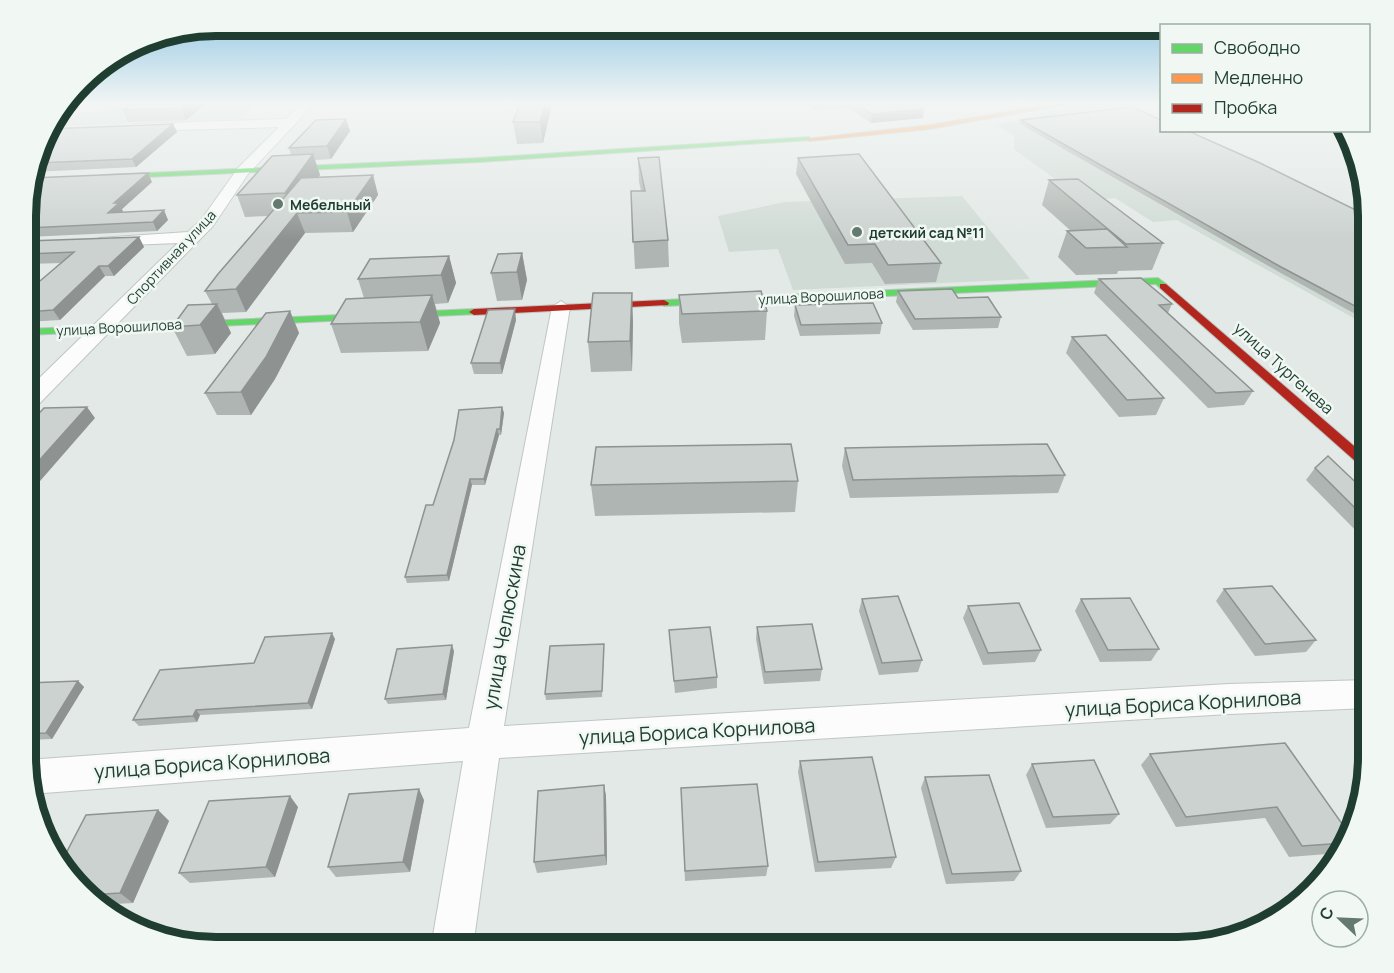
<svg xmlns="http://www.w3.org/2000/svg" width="1394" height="973" font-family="Manrope,sans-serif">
	<rect width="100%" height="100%" fill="#e3e9e6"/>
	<g fill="#d0dbd5">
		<polygon points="108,104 256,104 240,120 58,126 77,114 93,114"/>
		<polygon points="1078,104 1115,104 1132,108 1162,130 1368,219 1368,326 1177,220 1153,222 1115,198 1085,201 1014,149 1014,136 997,125"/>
		<polygon points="962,196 1030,279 793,290 778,249 729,252 718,216 785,202"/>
	</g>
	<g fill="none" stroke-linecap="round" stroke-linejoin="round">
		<g stroke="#c0c6c3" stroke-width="2">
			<g id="street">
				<polygon points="301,104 314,104 248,174 213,226 35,408 27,410 27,390 178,243 105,246 97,241 99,238 188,232 201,220 238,168 279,127 139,131 133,127 135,124 286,119"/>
				<polygon points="561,301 570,307 504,726 1229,684 1368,680 1368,708 1229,714 499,758 473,947 431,947 463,761 31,794 27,781 27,760 469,728 552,307"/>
			</g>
		</g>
		<g stroke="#bcc5c1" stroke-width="2">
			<g id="fast">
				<polygon points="809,137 811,140 479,162 104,179 100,177 104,175 479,158"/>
				<polygon points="1158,278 1166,284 1166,288 1160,288 1156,284 664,306 659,303 664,300"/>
				<polygon points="474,309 478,310 478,314 27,335 27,329"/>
			</g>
		</g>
		<g stroke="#bcc5c1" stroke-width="2">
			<polygon id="slow" points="1053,104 1067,104 930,129 809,141 806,139 930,125"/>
		</g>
		<g stroke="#bcc5c1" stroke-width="2">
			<g id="jam">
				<polygon points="1160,284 1166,284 1368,458 1368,469 1363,468 1160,288"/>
				<polygon points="664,300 669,303 668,305 474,315 469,312 474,309"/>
			</g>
		</g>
		<use href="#street" fill="#fbfcfb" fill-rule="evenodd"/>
		<use href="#fast" fill="#63d668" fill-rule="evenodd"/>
		<use href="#slow" fill="#ff974d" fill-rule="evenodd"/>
		<use href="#jam" fill="#b3261e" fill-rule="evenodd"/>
	</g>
	<g fill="#afb5b2">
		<polygon points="132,104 206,104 186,120 128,122 123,110"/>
		<polygon points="520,104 552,104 543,143 517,144 513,122"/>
		<polygon points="808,104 917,104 924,109 923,118 871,123 849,108 814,110"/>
		<polygon points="346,119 350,131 331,159 315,160 320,175 318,177 373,175 378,195 353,232 305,233 246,312 222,313 231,333 215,354 187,356 172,327 212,304 205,291 268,216 245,217 237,195 291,155 289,148"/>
		<polygon points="1021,120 1368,216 1368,321 1279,272 1020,124"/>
		<polygon points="173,124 177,132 136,167 33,172 45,132"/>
		<polygon points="638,158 668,240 669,267 635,269 631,191 641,191 639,182"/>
		<polygon points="798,158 941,263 936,282 885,284 872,263 845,264 796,174"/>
		<polygon points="1049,180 1163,243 1152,270 1118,271 1117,274 1076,275 1058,257 1067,231 1071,231 1042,205"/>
		<polygon points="152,182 122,209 123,212 168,220 157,231 27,237 27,192"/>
		<polygon points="139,237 144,247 114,276 105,276 60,320 27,322 27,292 62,263 27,264 27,241"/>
		<polygon points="522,253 527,280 522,300 497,301 491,273"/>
		<polygon points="449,256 456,283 448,303 435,304 440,323 428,351 341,353 331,324 364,298 358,279"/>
		<polygon points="1099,279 1172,304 1168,313 1253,391 1244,405 1208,408 1094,293"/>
		<polygon points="898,291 958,298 1001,317 998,328 913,330 896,302"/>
		<polygon points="679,295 767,311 765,340 682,343 679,323"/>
		<polygon points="795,305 882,323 880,334 800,336 794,316"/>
		<polygon points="290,311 299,333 275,379 251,415 217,415 205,393"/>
		<polygon points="516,320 502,374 474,374 471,363"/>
		<polygon points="633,321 632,371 591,372 588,342"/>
		<polygon points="1072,337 1164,398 1156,415 1119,417 1066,353"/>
		<polygon points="502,407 504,413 501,435 499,435 485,485 472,485 449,581 407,583 405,577"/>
		<polygon points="845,448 1065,475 1058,493 850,498 842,466"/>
		<polygon points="1315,468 1368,494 1368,543 1306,480"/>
		<polygon points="798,481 795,512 595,516 591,485"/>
		<polygon points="1224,589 1316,640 1306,652 1255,656 1216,601"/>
		<polygon points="862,599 922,660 918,672 879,675 859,611"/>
		<polygon points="1081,599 1159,649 1151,661 1100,662 1075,611"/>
		<polygon points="968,606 1041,650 1035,662 983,665 963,618"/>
		<polygon points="757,627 822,669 820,681 764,684 756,639"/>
		<polygon points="669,630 717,677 717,688 675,693"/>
		<polygon points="335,639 312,709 200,715 197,722 139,726 133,720 254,663"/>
		<polygon points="604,644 604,650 602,697 546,700 545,694"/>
		<polygon points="454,651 446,700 388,704 385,699"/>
		<polygon points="78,681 84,687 52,739 27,740 27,683"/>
		<polygon points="1368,737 1368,754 1360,744"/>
		<polygon points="1150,754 1350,835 1340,853 1289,857 1265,818 1176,827 1141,765"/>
		<polygon points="800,761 896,857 891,868 815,872 798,772"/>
		<polygon points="1032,764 1119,814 1110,824 1046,828 1026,775"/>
		<polygon points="925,777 1021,871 1014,881 946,884 921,788"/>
		<polygon points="604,785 606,796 607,865 537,873 534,862"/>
		<polygon points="681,788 768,866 766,876 685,881"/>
		<polygon points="424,800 410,872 336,877 328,867"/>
		<polygon points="298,807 275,877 190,883 179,873"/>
		<polygon points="158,810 169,821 133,903 98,905 61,863"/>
	</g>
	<g fill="#8e9391">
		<polygon points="66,104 69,110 55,119"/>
		<polygon points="187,104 206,104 186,120 181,108"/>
		<polygon points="545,104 552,104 543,143 540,122"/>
		<polygon points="924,109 923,118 871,123 872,114"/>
		<polygon points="346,119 350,131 331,159 327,146"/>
		<polygon points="173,124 177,132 136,167 132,159"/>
		<polygon points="313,154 320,175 292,214 285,193"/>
		<polygon points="148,173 152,182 122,209 123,212 108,213 114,203"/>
		<polygon points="373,175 378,195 353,232 347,212"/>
		<polygon points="164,210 168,220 157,231 153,222"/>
		<polygon points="297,213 305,233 246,312 236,289"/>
		<polygon points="139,237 144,247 114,276 108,266"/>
		<polygon points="522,253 527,280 522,300 517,272"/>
		<polygon points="449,256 456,283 448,303 441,275"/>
		<polygon points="99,266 105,276 60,320 53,310"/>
		<polygon points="632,293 633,321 632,371 630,341"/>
		<polygon points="432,295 440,323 428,351 420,322"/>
		<polygon points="217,304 231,333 215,354 200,325"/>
		<polygon points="515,309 516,320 502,374 500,363"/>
		<polygon points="290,311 299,333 275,379 251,415 241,392"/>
		<polygon points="29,331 36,342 27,350 27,333"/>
		<polygon points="87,407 95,418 27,496 27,474"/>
		<polygon points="502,407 504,413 501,435 500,429"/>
		<polygon points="497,429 499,435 485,485 484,479"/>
		<polygon points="470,479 472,485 449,581 447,575"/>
		<polygon points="332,633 335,639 312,709 308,703"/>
		<polygon points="452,645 454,651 446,700 443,694"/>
		<polygon points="78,681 84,687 52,739 46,733"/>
		<polygon points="196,710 200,715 197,722 193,716"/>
		<polygon points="604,785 606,796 607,865 605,855"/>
		<polygon points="419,789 424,800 410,872 403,862"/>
		<polygon points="290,796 298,807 275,877 266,867"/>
		<polygon points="158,810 169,821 133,903 120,893"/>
	</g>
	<g fill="#cbd2cf" stroke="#8e9391" stroke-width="1.5">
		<polygon points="132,104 187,104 181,108 123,110"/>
		<polygon points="520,104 545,104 540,122 513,122"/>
		<polygon points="857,104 917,104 924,109 872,114"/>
		<polygon points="1132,107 1161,120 1161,130 1186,130 1260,163 1368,216 1368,313 1281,267 1021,120"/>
		<polygon points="346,119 327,146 289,148 316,120"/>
		<polygon points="173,124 132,159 36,163 45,132 47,129"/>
		<polygon points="313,154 285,193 237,195 272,156"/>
		<polygon points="859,154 941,263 888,265 875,244 848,245 798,158"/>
		<polygon points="659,157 668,240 633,242 631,191 645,191 638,158"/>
		<polygon points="148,173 114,203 119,203 108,213 164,210 153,222 27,228 27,192 31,178"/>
		<polygon points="373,175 347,212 297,213 236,289 205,291 218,274 301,178"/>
		<polygon points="1078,179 1163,243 1126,244 1049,180"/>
		<polygon points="1107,229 1127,247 1086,248 1067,231"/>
		<polygon points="139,237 108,266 99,266 53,310 27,312 27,292 74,252 27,254 27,241"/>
		<polygon points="522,253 517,272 491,273 498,254"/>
		<polygon points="449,256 441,275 358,279 370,259"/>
		<polygon points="1141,278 1172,304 1159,305 1253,391 1216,393 1099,279"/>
		<polygon points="952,289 958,298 988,297 1001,317 915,319 898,291"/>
		<polygon points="761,291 767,311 682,314 679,295"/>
		<polygon points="593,293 632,293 630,341 588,342"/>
		<polygon points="432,295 420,322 331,324 346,299"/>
		<polygon points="873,303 882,323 801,325 795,305"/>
		<polygon points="217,304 200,325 172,327 188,305"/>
		<polygon points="515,309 500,363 471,363 488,310"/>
		<polygon points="290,311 266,357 241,392 205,393 266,313"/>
		<polygon points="1106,335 1164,398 1127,400 1072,337"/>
		<polygon points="87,407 27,474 27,426 44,408"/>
		<polygon points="502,407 500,429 497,429 484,479 470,479 447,575 405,577 426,505 433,505 454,440 459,410"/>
		<polygon points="791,444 798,481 591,485 596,447"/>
		<polygon points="1047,444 1065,475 853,480 845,448"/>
		<polygon points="1328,456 1368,494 1368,521 1315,468"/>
		<polygon points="1272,586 1316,640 1265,644 1224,589"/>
		<polygon points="898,596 922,660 882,663 862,599"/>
		<polygon points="1130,598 1159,649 1108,650 1081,599"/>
		<polygon points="1019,603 1041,650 988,653 968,606"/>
		<polygon points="812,624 822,669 765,672 757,627"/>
		<polygon points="710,627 717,677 674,681 669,630"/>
		<polygon points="332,633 308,703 196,710 193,716 133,720 160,670 254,663 265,637"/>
		<polygon points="604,644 602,691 545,694 550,646"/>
		<polygon points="452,645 443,694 385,699 397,649"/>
		<polygon points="78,681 46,733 27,734 27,683"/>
		<polygon points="1285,743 1350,835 1345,843 1302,846 1277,807 1186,817 1150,754"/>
		<polygon points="872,757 896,857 818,862 800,761"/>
		<polygon points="1094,760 1119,814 1053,817 1032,764"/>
		<polygon points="989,775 1021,871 952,874 925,777"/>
		<polygon points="757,784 768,866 685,871 681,788"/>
		<polygon points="604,785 605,855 534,862 538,791"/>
		<polygon points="419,789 403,862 328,867 349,794"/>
		<polygon points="290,796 266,867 179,873 209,801"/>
		<polygon points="158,810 120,893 89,895 61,863 86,815"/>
	</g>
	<linearGradient id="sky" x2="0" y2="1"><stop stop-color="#8bc4e3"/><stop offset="0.43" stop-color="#f2f5f4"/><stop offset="1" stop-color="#f2f5f4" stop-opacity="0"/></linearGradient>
	<rect width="1394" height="240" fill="url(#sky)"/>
	<g fill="#647a70" stroke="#f1f8f3" stroke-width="2">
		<circle cx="278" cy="204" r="6"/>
		<circle cx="857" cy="232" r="6"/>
	</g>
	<g text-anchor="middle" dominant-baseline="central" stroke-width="5" stroke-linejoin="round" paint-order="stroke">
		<g font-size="14" font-weight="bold" fill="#1f3e31" stroke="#f1f8f3" text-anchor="start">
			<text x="290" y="204">Мебельный</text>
			<text x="869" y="232">детский сад №11</text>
		</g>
		<g font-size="14" fill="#1f3e31" stroke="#f1f8f3">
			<text transform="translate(171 257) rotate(-47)">Спортивная улица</text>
			<text transform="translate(821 296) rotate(-3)">улица Ворошилова</text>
			<text transform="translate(119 327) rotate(-3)">улица Ворошилова</text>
		</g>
		<g font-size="16" fill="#1f3e31" stroke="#f1f8f3">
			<text transform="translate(1284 368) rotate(42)">улица Тургенева</text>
		</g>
		<g font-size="20" fill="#1f3e31" stroke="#f1f8f3">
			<text transform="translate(504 627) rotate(-80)">улица Челюскина</text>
			<text transform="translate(1183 703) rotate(-3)">улица Бориса Корнилова</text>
			<text transform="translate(697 731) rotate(-3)">улица Бориса Корнилова</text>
			<text transform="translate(212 763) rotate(-4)">улица Бориса Корнилова</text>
		</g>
	</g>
	<path d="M0 0H1394V973H0ZM216 36H1178A180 180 0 0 1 1358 216V757A180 180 0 0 1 1178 937H216A180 180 0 0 1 36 757V216A180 180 0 0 1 216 36Z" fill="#f1f8f3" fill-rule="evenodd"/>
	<path fill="none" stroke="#1f3e31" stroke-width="8" d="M216 36H1178A180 180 0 0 1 1358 216V757A180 180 0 0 1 1178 937H216A180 180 0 0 1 36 757V216A180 180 0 0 1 216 36Z"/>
	<rect x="1160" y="24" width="210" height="108" fill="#f1f8f3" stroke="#9daea5" stroke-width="1.5"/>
	<rect x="1172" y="44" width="30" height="9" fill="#63d668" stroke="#9daea5" stroke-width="1.5"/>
	<text x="1214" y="54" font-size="18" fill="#1f3e31">Свободно</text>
	<rect x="1172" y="74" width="30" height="9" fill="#ff974d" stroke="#9daea5" stroke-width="1.5"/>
	<text x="1214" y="84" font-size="18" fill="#1f3e31">Медленно</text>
	<rect x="1172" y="104" width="30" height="9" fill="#b3261e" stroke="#9daea5" stroke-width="1.5"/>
	<text x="1214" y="114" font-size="18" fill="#1f3e31">Пробка</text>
	<g transform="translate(1340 919) rotate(293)"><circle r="28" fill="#f1f8f3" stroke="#9daea5" stroke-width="1.5"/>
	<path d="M0-4.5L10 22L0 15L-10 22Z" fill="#647a70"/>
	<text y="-9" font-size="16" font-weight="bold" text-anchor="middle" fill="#1f3e31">С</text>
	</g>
</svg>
